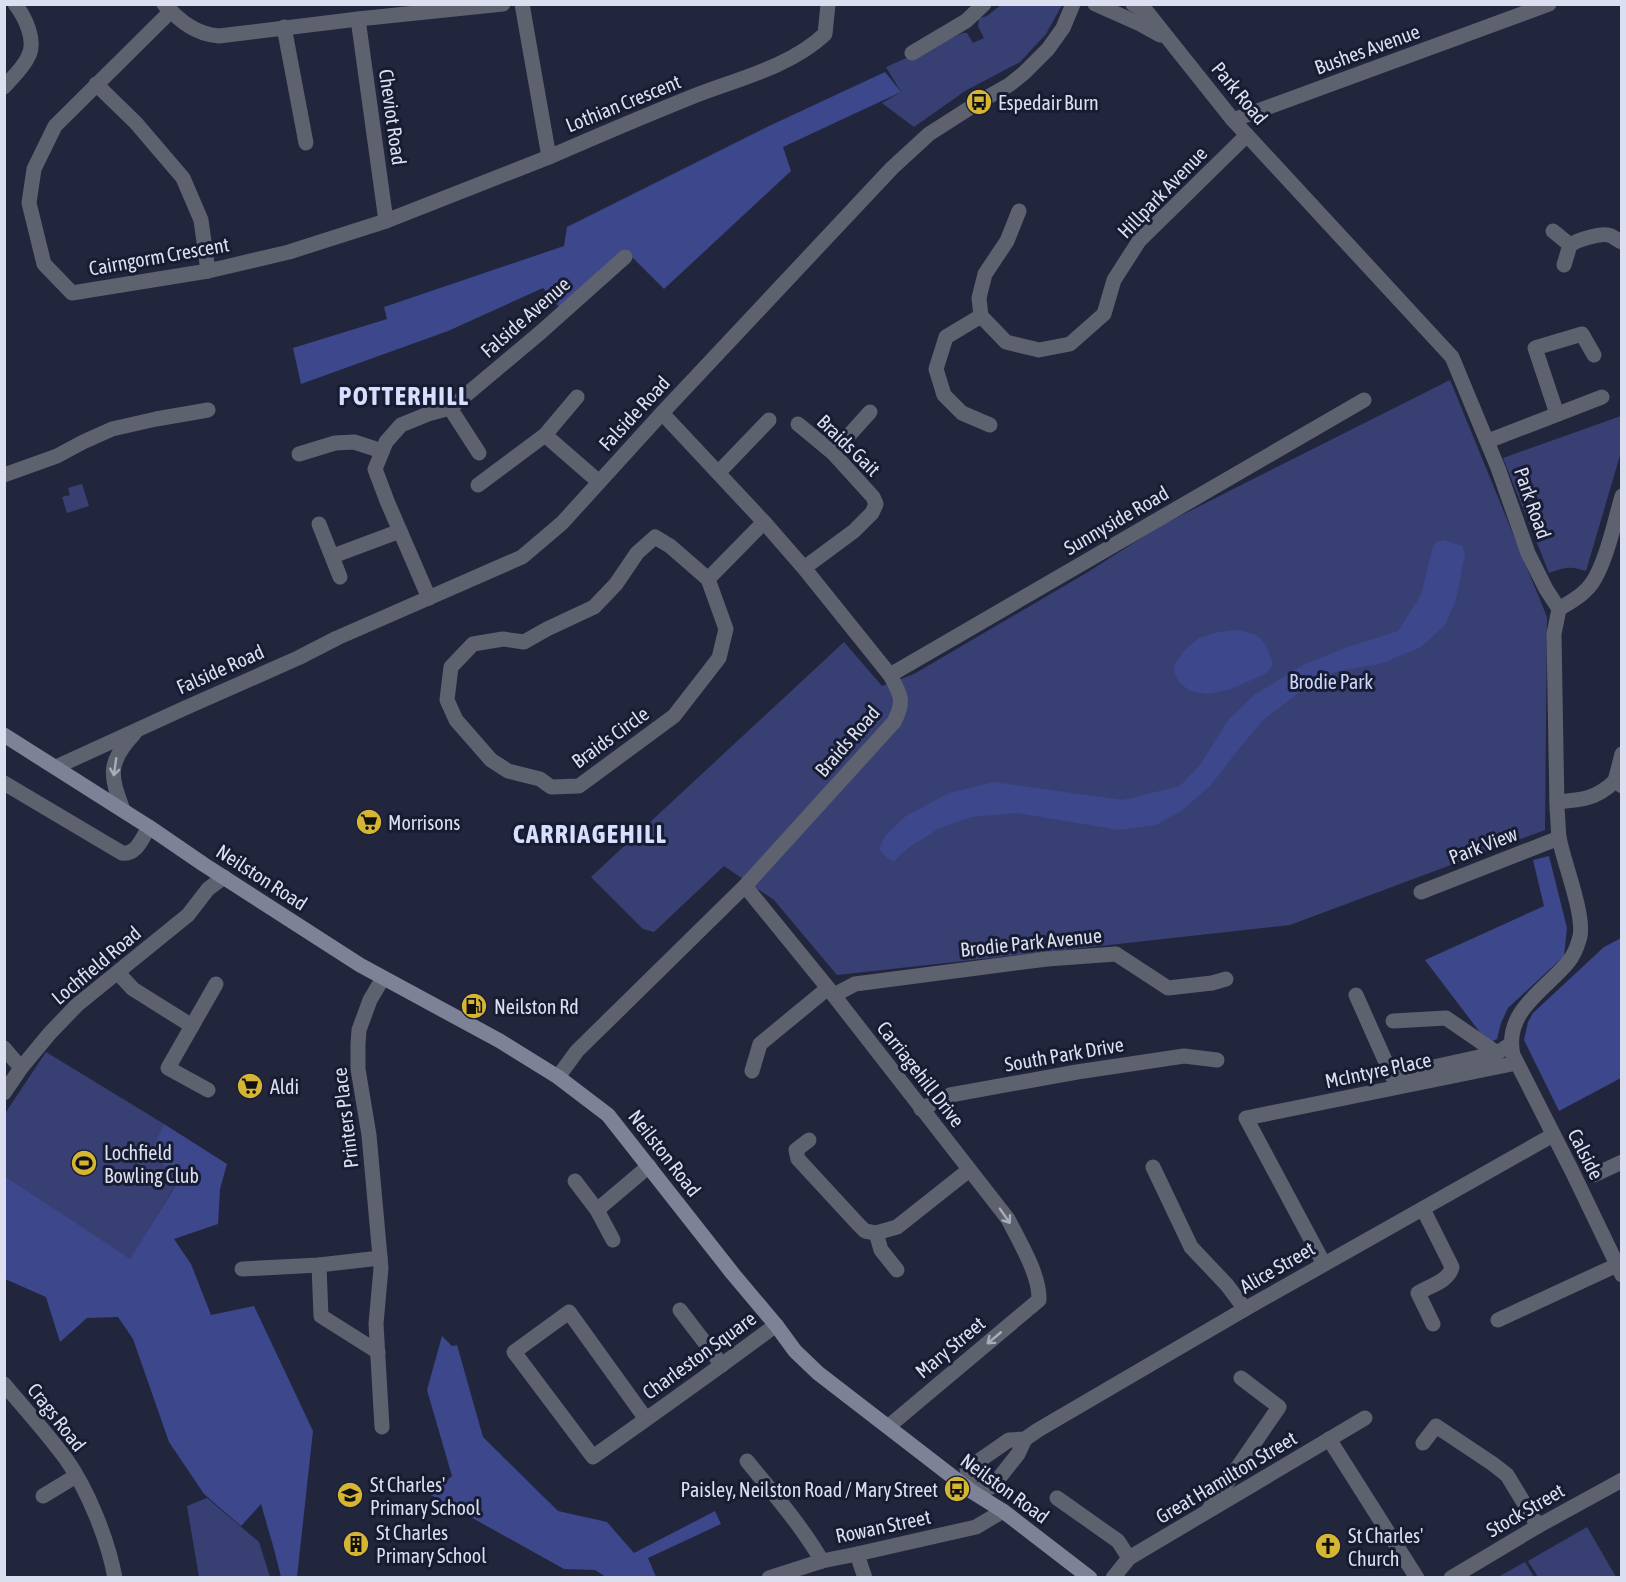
<svg xmlns="http://www.w3.org/2000/svg" width="1626" height="1582" font-family="'Asap Condensed',sans-serif">
	<rect width="100%" height="100%" fill="#21263d"/>
	<g fill="#384073">
		<polygon points="1001,5 1062,5 1046,34 1020,62 965,91 914,127 882,103 901,92 886,67 963,33 967,33 973,43 984,38 978,26 979,18 987,16"/>
		<polygon points="1450,380 1547,617 1545,830 1290,925 837,975 774,900 724,866 654,932 643,929 591,877 844,642 882,686 914,674 1088,572 1160,526"/>
		<path d="M1621 416V452L1586 571C1570 566 1566 567 1549 573L1503 458Z"/>
		<polygon points="82,484 89,506 67,513 62,497 70,495 68,488"/>
		<polygon points="46,1052 164,1124 150,1151 179,1179 130,1260 5,1176 4,1115"/>
		<polygon points="207,1498 259,1542 270,1577 199,1577 187,1506"/>
		<polygon points="1587,1527 1616,1577 1538,1577 1528,1561"/>
		<polygon points="1525,1562 1534,1577 1498,1577"/>
	</g>
	<g fill="#3d478b">
		<polygon points="885,72 901,92 783,147 791,171 664,289 626,251 559,307 543,288 448,331 301,384 293,348 387,319 384,307 564,246 567,227 769,126"/>
		<polygon points="1444,540 1462,546 1465,554 1456,600 1445,625 1421,647 1383,663 1334,672 1301,691 1263,720 1234,755 1211,785 1181,811 1156,825 1119,830 1017,813 971,817 938,829 908,848 894,861 888,859 879,849 885,836 906,816 949,793 993,782 1123,800 1180,786 1200,765 1228,720 1254,695 1303,665 1345,648 1398,631 1421,595 1433,547 1437,542"/>
		<path d="M1237 630C1262 634 1265 640 1273 664L1269 671 1263 675 1228 690 1207 694 1190 691 1180 683 1174 672 1175 663 1185 650 1199 638 1219 632Z"/>
		<polygon points="1549,856 1567,928 1564,956 1508,1008 1501,1023 1497,1039 1488,1043 1425,960 1544,906 1533,860"/>
		<polygon points="1621,938 1621,1078 1559,1111 1524,1040 1528,1022 1533,1013 1604,947"/>
		<polygon points="164,1124 227,1164 220,1189 218,1224 174,1239 191,1264 211,1315 254,1306 313,1431 297,1577 281,1577 274,1549 261,1504 241,1526 204,1494 169,1442 133,1339 118,1317 87,1318 60,1342 46,1297 5,1279 5,1176 130,1259 179,1180 150,1151"/>
		<polygon points="442,1336 452,1346 457,1345 483,1437 558,1511 607,1522 634,1553 715,1511 721,1524 648,1558 656,1577 606,1577 595,1570 564,1569 431,1495 452,1476 427,1390"/>
	</g>
	<g fill="none" stroke-linecap="round" stroke-linejoin="round">
		<g stroke="#5e616e" stroke-width="15">
			<path d="M164 4C180 21 195 34 219 36L358 19 503 4"/>
			<path d="M522 4 549 157C595 137 642 117 689 98 733 80 789 68 825 34L828 4"/>
			<polyline points="171,11 55,126 34,169 29,203 44,264 72,293 208,271 289,252 386,221 549,157"/>
			<polyline points="358,19 386,221"/>
			<polyline points="284,27 306,143"/>
			<polyline points="912,53 966,21 984,4"/>
			<polyline points="96,84 136,123 183,178 201,220 208,271"/>
			<path d="M4 87C12 78 23 68 28 57 37 41 25 17 15 4"/>
			<polyline points="1233,120 1549,4"/>
			<polyline points="1019,211 1007,241 985,274 979,298 981,316 1006,342 1039,350 1070,344 1104,314 1114,280 1139,241 1247,135"/>
			<polyline points="1553,231 1570,245 1564,265"/>
			<path d="M1570 245C1577 240 1600 233 1608 235 1613 236 1617 240 1622 242"/>
			<polyline points="981,316 946,337 936,369 944,395 962,413 990,425"/>
			<polyline points="450,408 479,453"/>
			<polyline points="1557,414 1535,348 1582,334 1594,355"/>
			<polyline points="798,424 833,453 873,497 876,504 872,513 854,531 804,568"/>
			<polyline points="545,435 599,482"/>
			<polyline points="1488,441 1602,397"/>
			<polyline points="833,453 870,412"/>
			<polyline points="299,454 335,443 354,442 382,451"/>
			<polyline points="719,472 769,420"/>
			<polyline points="4,475 57,456 83,442 112,429 156,419 208,410"/>
			<polyline points="478,485 545,435 577,397"/>
			<polyline points="319,524 340,577"/>
			<polyline points="333,556 400,531"/>
			<polyline points="708,579 670,546 655,537 637,553 616,584 594,607 547,629 524,642 503,639 473,644 451,667 447,700 456,720 491,760 508,771 540,779 551,787 579,786 674,716 719,658 726,629 708,579 764,522"/>
			<polyline points="429,598 387,501 375,469 386,442 401,425 428,414 450,408 460,400 541,332 625,257"/>
			<polyline points="890,675 1364,400"/>
			<polyline points="1622,754 1615,781 1622,786"/>
			<path d="M4 783 122 853C137 855 142 838 149 827"/>
			<path d="M1557 802C1582 800 1596 799 1615 781"/>
			<path d="M745 886 828 988 1008 1219C1019 1241 1040 1275 1039 1300L889 1426"/>
			<polyline points="1421,892 1559,838"/>
			<polyline points="118,973 133,989 192,1026"/>
			<polyline points="834,995 855,984 1047,959 1116,954 1168,988 1212,983 1226,979"/>
			<polyline points="1356,995 1392,1076 1497,1053 1511,1044"/>
			<polyline points="1393,1021 1446,1018 1497,1053"/>
			<polyline points="4,1048 21,1068"/>
			<polyline points="752,1071 760,1044 828,988"/>
			<path d="M558 1077 577 1051 745 886 894 722C905 701 901 695 890 675L804 568 764 522 662 413"/>
			<polyline points="208,1090 168,1068 216,984"/>
			<polyline points="921,1109 950,1095 1077,1072 1184,1056 1217,1060"/>
			<polyline points="809,1140 796,1150 798,1159 858,1224 865,1231 876,1233 897,1227 969,1170"/>
			<polyline points="1153,1167 1191,1247 1227,1285 1245,1309"/>
			<polyline points="1594,1175 1622,1162"/>
			<polyline points="575,1181 597,1210 613,1240"/>
			<path d="M1423 1209 1452 1267C1449 1281 1430 1286 1418 1293L1433 1324"/>
			<polyline points="597,1210 649,1166"/>
			<polyline points="876,1233 881,1250 897,1270"/>
			<polyline points="1324,1264 1246,1118 1517,1063"/>
			<polyline points="319,1265 321,1316 378,1352"/>
			<polyline points="242,1269 319,1265 380,1258"/>
			<polyline points="680,1310 722,1365"/>
			<polyline points="1498,1320 1617,1265"/>
			<path d="M4 1384C25 1409 47 1433 66 1459 88 1490 108 1540 115 1578"/>
			<path d="M646 1419 569 1312 514 1352 593 1457C655 1413 716 1370 776 1325"/>
			<polyline points="382,1427 376,1324 381,1268 369,1135 358,1069 358,1044 359,1030 370,1000 383,978"/>
			<polyline points="1025,1439 1009,1440 967,1469 971,1491 992,1487 1018,1454 1025,1439 1038,1430 1245,1309 1553,1135"/>
			<polyline points="1329,1439 1417,1578"/>
			<polyline points="1423,1443 1436,1426 1493,1464 1507,1475 1538,1526"/>
			<path d="M747 1461C773 1493 801 1525 822 1561"/>
			<polyline points="43,1496 76,1476"/>
			<polyline points="1057,1498 1118,1541 1129,1558"/>
			<polyline points="1209,1509 1279,1407 1241,1378"/>
			<polyline points="857,1554 865,1578"/>
			<polyline points="1113,1578 1129,1558 1365,1418"/>
			<polyline points="1451,1578 1538,1526 1622,1480"/>
		</g>
		<g stroke="#5e616e" stroke-width="15">
			<polyline points="1095,4 1140,24 1160,35"/>
			<path d="M1133 4 1147 12 1233 120 1452 357 1498 468 1528 553 1546 589 1559 609 1554 634 1557 809C1558 819 1558 828 1559 837 1563 862 1587 919 1579 940 1577 947 1573 956 1569 961 1546 990 1503 1011 1513 1055L1572 1171 1622 1275"/>
			<path d="M1559 609C1568 603 1579 598 1586 590 1604 574 1615 520 1622 496"/>
			<polyline points="56,767 185,708 298,658 337,638 522,557 562,523 662,413 892,168 929,134 979,102 1009,85 1024,73 1048,49 1063,28 1073,4"/>
			<path d="M123 810C110 775 107 763 134 734"/>
			<polyline points="4,1093 21,1068 50,1033 77,1005 188,915 208,889 224,877"/>
			<polyline points="769,1578 822,1561 857,1554 976,1527 1003,1511"/>
		</g>
		<polyline stroke="#7d8296" stroke-width="15" points="4,735 149,827 203,864 360,965 500,1041 558,1077 608,1115 733,1274 776,1325 795,1351 818,1373 971,1491 1003,1511 1090,1578"/>
	</g>
	<defs><path id="oneway-shaft" d="M-6 0H5M1.5-3L5.5 0L1.5 3" fill="none" stroke-width="1.6" stroke-linecap="round" stroke-linejoin="round" transform="scale(1.5)"/></defs>
	<g stroke="#a9adbb">
		<use href="#oneway-shaft" transform="translate(115 767) rotate(98)"/>
		<use href="#oneway-shaft" transform="translate(1005 1216) rotate(55)"/>
		<use href="#oneway-shaft" transform="translate(994 1338) rotate(140)"/>
	</g>
	<defs>
		<g id="bus-disc" transform="scale(1.35)"><circle r="9.5" fill="#d5b534" stroke="#181c33"/><path d="M-5-6H5V4H4V6H2V4H-2V6H-4V4H-5ZM-3.5-4V0h7V-4ZM-3.5 1.2v1.5H-2V1.2ZM2 1.2v1.5H3.5V1.2Z" fill="#111"/></g>
		<g id="supermarket-disc" transform="scale(1.35)"><circle r="9.5" fill="#d5b534" stroke="#181c33"/><path d="M-6-5.5h2.5l.6 2H6L4.5 2H-2.5L-4.4-4H-6ZM-1.5 3.2a1.3 1.3 0 1 0 .1 0ZM3 3.2a1.3 1.3 0 1 0 .1 0Z" fill="#111"/></g>
		<g id="fuel-disc" transform="scale(1.35)"><circle r="9.5" fill="#d5b534" stroke="#181c33"/><path d="M-5.5-6h7V0h2V4h1.3V-2.5L3-4.5l.8-.8L6-3V5H2.5V1h-1V6h-7ZM-4.2-4.7v3.2H.2V-4.7Z" fill="#111"/></g>
		<g id="stadium-disc" transform="scale(1.35)"><circle r="9.5" fill="#d5b534" stroke="#181c33"/><path d="M0-5a6.5 5 0 1 0 0 10a6.5 5 0 1 0 0-10ZM-3.5-1.8h7v3.6h-7Z" fill="#111"/></g>
		<g id="school-disc" transform="scale(1.35)"><circle r="9.5" fill="#d5b534" stroke="#181c33"/><path d="M0-5L7-2L0 1L-7-2ZM-4 1L0 2.5L4 1V4Q0 6-4 4Z" fill="#111"/></g>
		<g id="building-disc" transform="scale(1.35)"><circle r="9.5" fill="#d5b534" stroke="#181c33"/><path d="M-4-6H4V6H1V3H-1V6H-4ZM-2.5-4.3h1.7v1.8h-1.7ZM.8-4.3h1.7v1.8H.8ZM-2.5-1h1.7V.8h-1.7ZM.8-1h1.7V.8H.8Z" fill="#111"/></g>
		<g id="church-disc" transform="scale(1.35)"><circle r="9.5" fill="#d5b534" stroke="#181c33"/><path d="M-1.2-6h2.4v3.5h3.3v2.4h-3.3V6h-2.4V-.1h-3.3v-2.4h3.3Z" fill="#111"/></g>
	</defs>
	<g fill-rule="evenodd">
		<use href="#bus-disc" x="979" y="102"/>
		<use href="#supermarket-disc" x="369" y="822"/>
		<use href="#fuel-disc" x="474" y="1006"/>
		<use href="#supermarket-disc" x="250" y="1086"/>
		<use href="#stadium-disc" x="84" y="1163"/>
		<use href="#bus-disc" x="957" y="1489"/>
		<use href="#school-disc" x="350" y="1495"/>
		<use href="#building-disc" x="356" y="1544"/>
		<use href="#church-disc" x="1328" y="1546"/>
	</g>
	<g text-anchor="middle" dominant-baseline="central" stroke-width="6" stroke-linejoin="round" paint-order="stroke">
		<g font-size="20" fill="#dbdfef" stroke="#181c33">
			<text transform="translate(1367 49) rotate(-20)">Bushes Avenue</text>
			<text transform="translate(1240 93) rotate(50)">Park Road</text>
			<text transform="translate(623 103) rotate(-22)">Lothian Crescent</text>
			<text transform="translate(393 117) rotate(82)">Cheviot Road</text>
			<text transform="translate(1162 192) rotate(-46)">Hillpark Avenue</text>
			<text transform="translate(159 256) rotate(-10)">Cairngorm Crescent</text>
			<text transform="translate(525 317) rotate(-41)">Falside Avenue</text>
			<text transform="translate(634 413) rotate(-47)">Falside Road</text>
			<text transform="translate(849 445) rotate(44)">Braids Gait</text>
			<text transform="translate(1533 503) rotate(71)">Park Road</text>
			<text transform="translate(1116 520) rotate(-30)">Sunnyside Road</text>
			<text transform="translate(220 669) rotate(-24)">Falside Road</text>
			<text transform="translate(610 737) rotate(-36)">Braids Circle</text>
			<text transform="translate(847 741) rotate(-49)">Braids Road</text>
			<text transform="translate(1483 845) rotate(-21)">Park View</text>
			<text transform="translate(262 877) rotate(33)">Neilston Road</text>
			<text transform="translate(1031 942) rotate(-6)">Brodie Park Avenue</text>
			<text transform="translate(96 965) rotate(-40)">Lochfield Road</text>
			<text transform="translate(1064 1054) rotate(-10)">South Park Drive</text>
			<text transform="translate(1378 1070) rotate(-12)">McIntyre Place</text>
			<text transform="translate(921 1074) rotate(52)">Carriagehill Drive</text>
			<text transform="translate(345 1118) rotate(-97)">Printers Place</text>
			<text transform="translate(665 1153) rotate(52)">Neilston Road</text>
			<text transform="translate(1586 1154) rotate(63)">Calside</text>
			<text transform="translate(1277 1267) rotate(-30)">Alice Street</text>
			<text transform="translate(950 1347) rotate(-40)">Mary Street</text>
			<text transform="translate(699 1355) rotate(-36)">Charleston Square</text>
			<text transform="translate(57 1417) rotate(52)">Crags Road</text>
			<text transform="translate(1226 1477) rotate(-31)">Great Hamilton Street</text>
			<text transform="translate(1005 1488) rotate(36)">Neilston Road</text>
			<text transform="translate(1525 1510) rotate(-30)">Stock Street</text>
			<text transform="translate(883 1526) rotate(-12)">Rowan Street</text>
		</g>
		<g font-size="20" fill="#dbdfef" stroke="#181c33" text-anchor="start">
			<text x="998" y="102">Espedair Burn</text>
			<text x="388" y="822">Morrisons</text>
			<text x="494" y="1006">Neilston Rd</text>
			<text x="270" y="1086">Aldi</text>
			<text x="104" y="1152">Lochfield<tspan x="104" dy="23">Bowling Club</tspan></text>
			<text x="370" y="1484">St Charles'<tspan x="370" dy="23">Primary School</tspan></text>
			<text x="938" y="1489" text-anchor="end">Paisley, Neilston Road / Mary Street</text>
			<text x="376" y="1532">St Charles<tspan x="376" dy="23">Primary School</tspan></text>
			<text x="1348" y="1535">St Charles'<tspan x="1348" dy="23">Church</tspan></text>
		</g>
		<g font-size="20" fill="#ccd5fe" stroke="#181c33">
			<text x="1331" y="681">Brodie Park</text>
		</g>
		<g font-size="26" font-weight="bold" letter-spacing="1.5" fill="#d7dfff" stroke="#181c33">
			<text x="404" y="396">POTTERHILL</text>
			<text x="590" y="834">CARRIAGEHILL</text>
		</g>
	</g>
	<rect width="1626" height="1582" fill="none" stroke="#dbdfef" stroke-width="12"/>
</svg>
